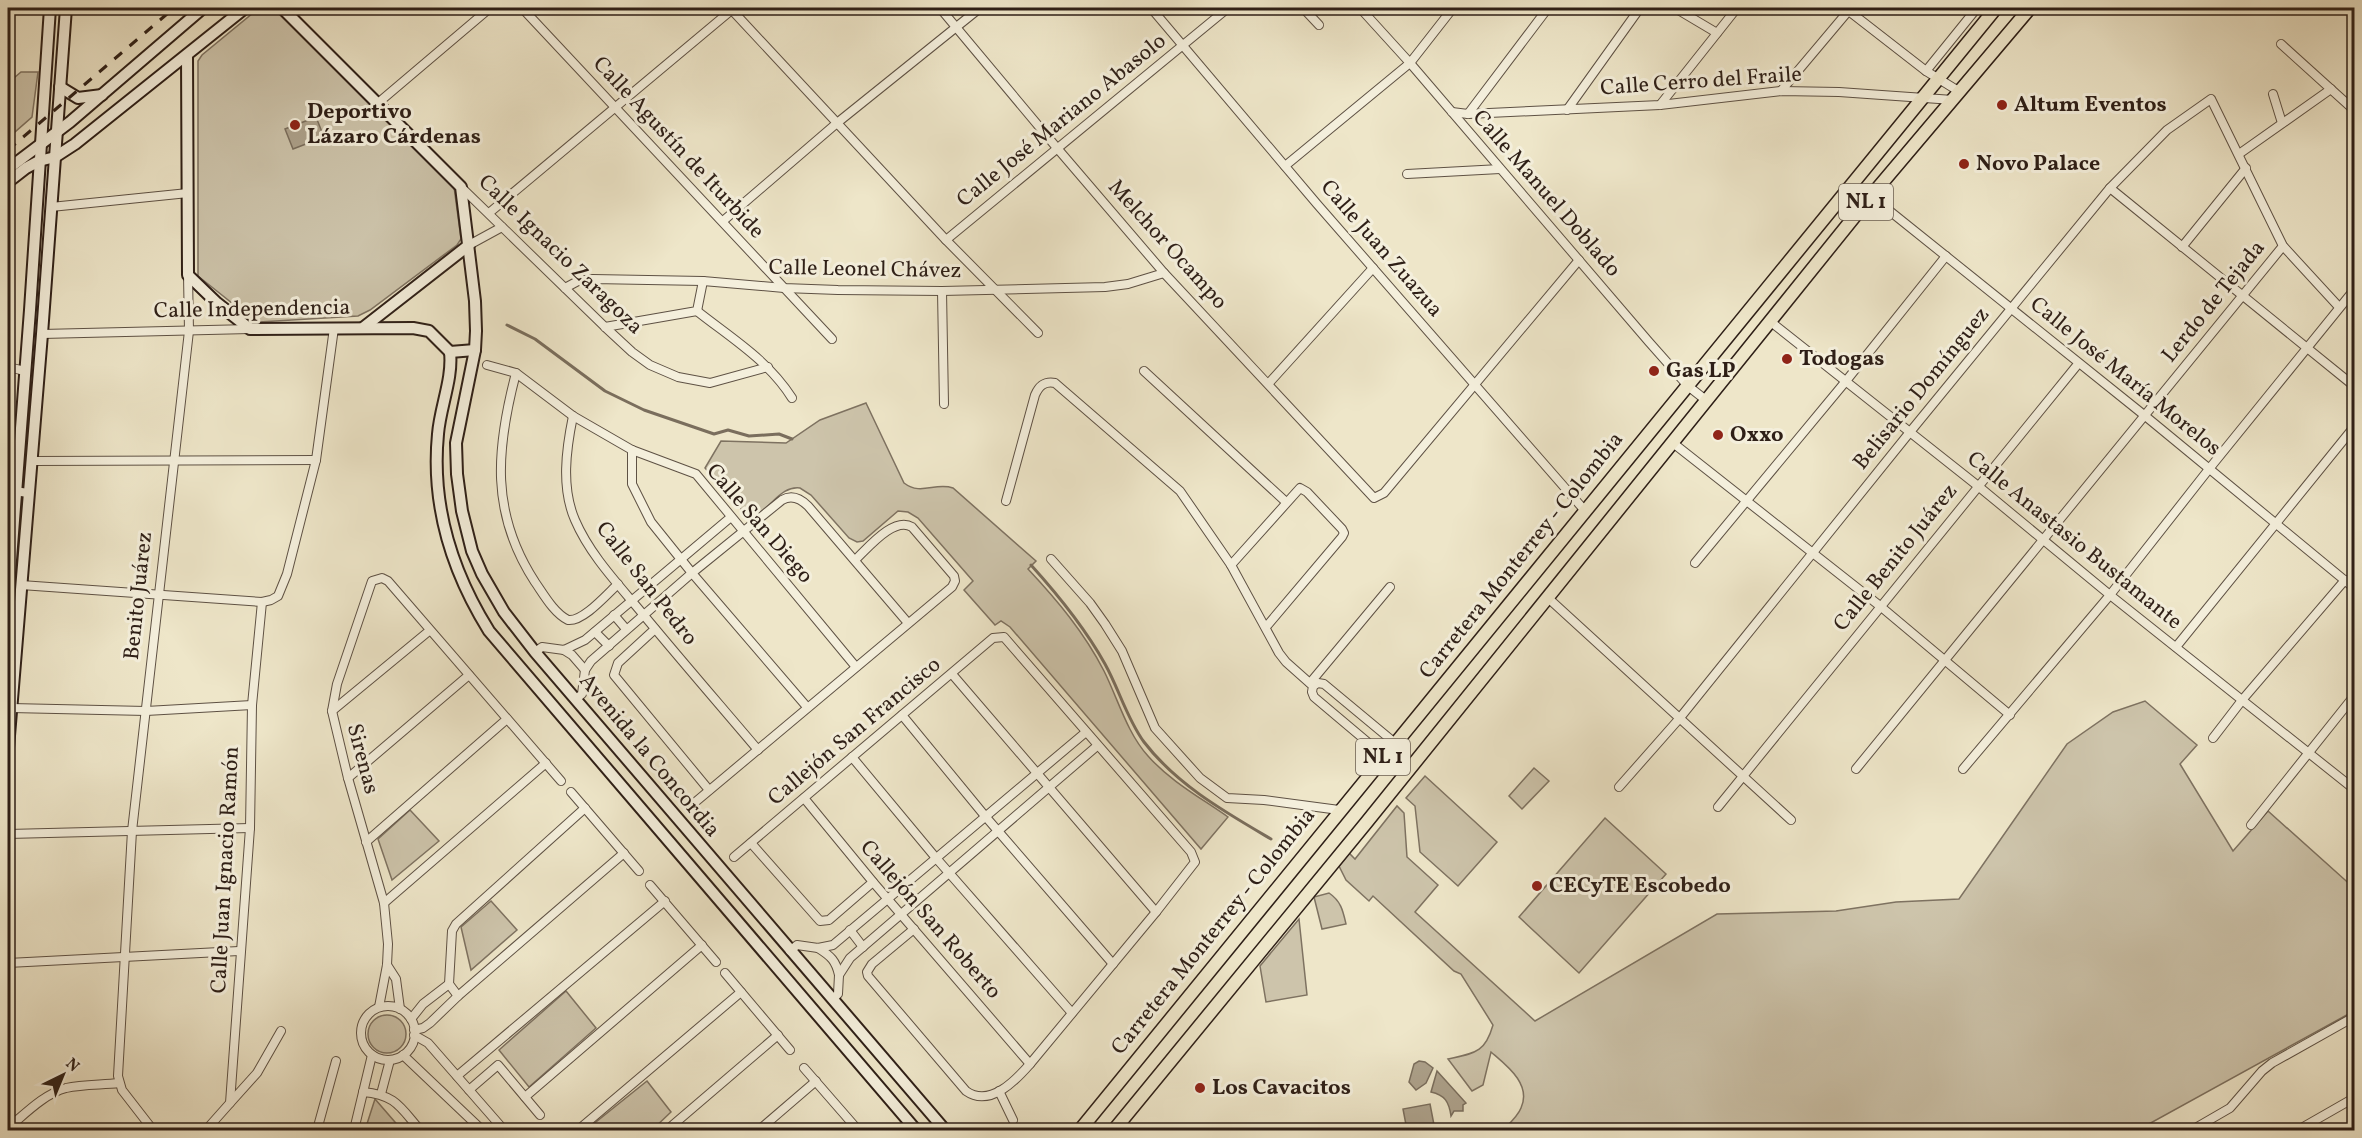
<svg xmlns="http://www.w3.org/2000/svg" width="2362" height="1138" font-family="Vollkorn,serif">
	<rect width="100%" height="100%" fill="#eee6c9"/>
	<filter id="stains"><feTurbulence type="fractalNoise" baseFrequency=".00333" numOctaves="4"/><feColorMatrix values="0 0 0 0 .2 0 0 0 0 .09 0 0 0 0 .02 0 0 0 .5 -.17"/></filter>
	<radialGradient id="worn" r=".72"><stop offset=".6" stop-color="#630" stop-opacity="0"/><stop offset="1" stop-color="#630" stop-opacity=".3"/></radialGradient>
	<g fill="#cdc4ab" stroke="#7e7261" stroke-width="1.5">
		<polygon points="259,8 275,8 454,187 461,239 457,245 370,310 358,316 259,322 252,319 198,276 198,61 202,55"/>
		<polygon points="21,72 38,72 32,117 8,138 8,83"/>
		<path d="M866 403 904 483C921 496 935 482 953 488L1036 561 1028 569C1057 600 1084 632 1104 671 1118 699 1127 733 1148 756 1170 781 1201 798 1228 817L1201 849 1010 627 1001 621 995 625 964 590 973 581 918 518 908 512 898 511 863 541 857 542 849 538 811 495 800 488C777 485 768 518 746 515L705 468 721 441 786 443 820 420Z"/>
		<path d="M2145 701 2197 745 2180 764 2233 851 2268 811 2354 888V1011L2138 1130H1503C1509 1124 1518 1116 1521 1108 1532 1084 1506 1065 1491 1052L1483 1085 1472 1091 1448 1059C1475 1053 1485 1053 1493 1025L1461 974 1454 971 1373 896 1369 901 1346 880 1339 866 1349 853 1355 859 1397 806 1404 813 1407 857 1438 885 1415 912 1535 1021 1717 914 1836 911 1896 902 1959 899 2067 744 2113 712Z"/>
		<polygon points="1534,768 1549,781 1522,809 1509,796"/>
		<polygon points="1425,776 1497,842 1458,886 1420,852 1415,806 1406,798"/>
		<polygon points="410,810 439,841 392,880 378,839"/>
		<polygon points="1605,818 1666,874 1579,973 1519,917"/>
		<path d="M1329 893C1341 901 1343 911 1346 924L1322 929 1314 897Z"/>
		<polygon points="491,901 517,930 471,970 461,927"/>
		<polygon points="1299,919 1307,995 1266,1002 1260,966"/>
		<polygon points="566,991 596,1028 529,1087 499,1050"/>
		<circle cx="387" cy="1034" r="19"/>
		<polygon points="647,1081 671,1112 652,1130 586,1130"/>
		<polygon points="375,1099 401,1129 400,1130 365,1130"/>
	</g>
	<g fill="#ada28c" stroke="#7a6e5d" stroke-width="1.5">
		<polygon points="316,117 324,137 293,149 285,129"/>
		<polygon points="1419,1061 1425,1062 1433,1068 1426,1083 1416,1090 1409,1082 1414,1064"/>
		<path d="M1437 1071 1466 1103 1463 1105V1111H1454L1451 1116C1449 1102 1445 1095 1431 1092Z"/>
		<polygon points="1430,1104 1435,1130 1407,1130 1403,1109"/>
	</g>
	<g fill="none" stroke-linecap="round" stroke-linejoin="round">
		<g stroke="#7a6e5d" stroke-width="3">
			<polyline points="507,325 535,339 605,391 644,410 714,434 728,430 749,436 779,434 792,439"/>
			<path d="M1031 565C1059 596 1085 628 1105 664 1119 689 1127 719 1144 742 1177 785 1225 812 1271 839"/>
		</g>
		<g stroke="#5e5144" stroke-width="10">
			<g id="street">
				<polyline points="522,8 832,339"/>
				<polyline points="730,8 946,240 1038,333"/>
				<polyline points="940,8 1057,148 1164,273 1374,498 1384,493 1579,260"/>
				<polyline points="1151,8 1317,204 1586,512"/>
				<polyline points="1303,8 1319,25"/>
				<polyline points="1360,8 1410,63 1649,342 1688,386 1707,401"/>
				<polyline points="1675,8 1717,33"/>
				<polyline points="1845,8 1926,71 1960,92"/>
				<polyline points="2281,44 2354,110"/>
				<polyline points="1926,71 1977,8"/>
				<polyline points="1781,91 1850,9"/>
				<polyline points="2273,94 2282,123"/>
				<polyline points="378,103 490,8"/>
				<polyline points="1660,105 1737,8"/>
				<polyline points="1567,110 1640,8"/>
				<polyline points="1452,112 1468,114 1660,105 1781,91 1839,92 1953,100"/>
				<polyline points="1468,114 1548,8"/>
				<polyline points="2239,154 2331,89"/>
				<polyline points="1285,166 1410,63 1453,8"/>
				<polyline points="1407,174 1500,169"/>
				<polyline points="461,187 605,327 632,352 650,365 678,377 710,383 768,367"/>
				<polyline points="2110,188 2354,386"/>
				<polyline points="1871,196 2144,415 2354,588"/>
				<polyline points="51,207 188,193"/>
				<polyline points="489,213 734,8"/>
				<polyline points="723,221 837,123 980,8"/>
				<polyline points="946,240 1228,8"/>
				<polyline points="469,245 502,227"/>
				<polyline points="2182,247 2246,168"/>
				<polyline points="565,288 578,281 593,279 703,281 784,288 838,290 942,291 1105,287 1128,284 1164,273"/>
				<polyline points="942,291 944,404"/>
				<path d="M697 311C731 338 768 360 792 398"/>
				<polyline points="1771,322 1978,486 2110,595 2354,789"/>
				<polyline points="605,327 697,311 703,281"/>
				<polyline points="42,334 250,329"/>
				<polyline points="487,365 516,373 573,416 632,450 696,474 856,667"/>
				<polyline points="8,367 25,371"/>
				<polyline points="1144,371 1286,502"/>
				<path d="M516 373C496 449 490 513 535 582 544 595 554 613 568 620 583 622 607 594 618 584"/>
				<polyline points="1269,383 1373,268"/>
				<path d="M573 416C566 450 561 488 575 520 590 555 618 584 642 613 680 659 719 704 758 750"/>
				<polyline points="1673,443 1880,606 2010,715"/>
				<polyline points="632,450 632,484 651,522 692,573 807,707"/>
				<polyline points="31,461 316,460"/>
				<polyline points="8,490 28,493"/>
				<path d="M1006 501 1035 395C1039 386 1044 381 1055 383L1180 491 1231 565 1279 653 1286 662 1313 686 1312 692 1314 697 1384 756"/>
				<polyline points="1051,559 1090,603 1105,624 1122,651 1155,728 1200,778 1227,798 1264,800 1339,810"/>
				<polyline points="1695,563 1846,381 1946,256"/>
				<polyline points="1231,565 1300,488 1307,492 1342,529 1344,533 1342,537 1266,627"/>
				<polyline points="21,585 262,602 271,600 278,596 287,574 316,460 334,328"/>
				<polyline points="1547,597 1791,820"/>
				<polyline points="614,615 626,629"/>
				<polyline points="655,629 618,663 614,675 709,790"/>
				<polyline points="595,632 609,646"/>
				<polyline points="2176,647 2354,427"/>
				<polyline points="564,650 572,655 585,670"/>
				<polyline points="535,652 542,647 564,650 585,640 731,517"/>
				<polyline points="952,674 1156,912"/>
				<polyline points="1310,683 1390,587"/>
				<polyline points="1313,686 1318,683 1324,684 1395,743"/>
				<path d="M576 699 582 694 585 670 591 661 692 573 782 500C792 494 801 499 808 506L908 623"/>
				<polyline points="11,708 146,711 252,705"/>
				<polyline points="332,711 429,631"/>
				<polyline points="902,715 985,816 1113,964"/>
				<polyline points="2213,738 2243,699 2345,580"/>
				<polyline points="852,757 936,858 1072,1013"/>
				<polyline points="1856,769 2283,246"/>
				<polyline points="1963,769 2110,595 2209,469 2354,290"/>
				<polyline points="348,778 469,675"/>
				<polyline points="1619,787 1679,719 1910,432 2110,188 2167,130 2211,99 2283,246 2339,307"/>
				<polyline points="571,792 639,871"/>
				<polyline points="804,798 873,882 1030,1064"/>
				<path d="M693 804 952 587 955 581 954 576 912 527C894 516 868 548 855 560"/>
				<polyline points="1718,807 2078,364"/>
				<polyline points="2251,825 2354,696"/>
				<polyline points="8,834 250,828"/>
				<polyline points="366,842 507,719"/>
				<polyline points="751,843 820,921 829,920 873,882"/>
				<path d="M734 857 993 638 1004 637 1191 852 1195 862 1156 912 1030 1064C1016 1080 990 1108 966 1091L868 976 867 972 872 964 914 929"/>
				<polyline points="650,885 716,962"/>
				<polyline points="384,903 546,763"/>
				<polyline points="850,930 863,947"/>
				<path d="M818 948C831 956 836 961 839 975"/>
				<polyline points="790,951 797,945 818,948 833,945 1086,732"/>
				<polyline points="8,963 239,951"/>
				<polyline points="387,965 396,979 400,1009"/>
				<polyline points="725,973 790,1050"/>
				<polyline points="458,996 449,984 452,931 456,924 585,808"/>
				<polyline points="833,999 838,994 839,975 850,958 1097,746"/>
				<circle cx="388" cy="1033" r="27"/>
				<polyline points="379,1007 387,965 388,944 384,903 348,778 332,711 337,684 372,581 382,578 388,581 561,781"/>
				<polyline points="411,1019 423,1004 449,984"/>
				<polyline points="414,1030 423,1028 430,1023 458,996 624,853"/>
				<polyline points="414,1035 428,1043 504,1130"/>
				<polyline points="403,1055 482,1130"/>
				<polyline points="804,1068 858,1130"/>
				<polyline points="457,1076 665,901"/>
				<polyline points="469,1090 498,1065 540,1115"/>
				<polyline points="999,1091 1013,1120"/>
				<path d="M363 1092C396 1095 400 1107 420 1130"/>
				<polyline points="381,1094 390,1060"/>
				<polyline points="525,1097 702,945"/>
				<polyline points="230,1103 257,1073 281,1031"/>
				<path d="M8 1128C25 1114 44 1094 66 1088 83 1084 102 1085 119 1083"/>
				<polyline points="153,1130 122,1090 118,1076 132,831 189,331 188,275"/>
				<polyline points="206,1130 230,1103 250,828 252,705 262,602"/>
				<polyline points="317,1130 336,1061"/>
				<polyline points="354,1130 372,1055"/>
				<polyline points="578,1130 741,992"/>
				<polyline points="667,1130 778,1035"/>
				<polyline points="759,1130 816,1081"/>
				<polyline points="2192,1130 2230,1108 2262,1071 2272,1063 2354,1017"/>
				<polyline points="2298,1130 2354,1098"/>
			</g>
		</g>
		<g stroke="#2e1f17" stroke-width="14">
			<g id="secondary">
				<polyline points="282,8 461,187 475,301 476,331 475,350 456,443 457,474 462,511 472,551 482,574 504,612 535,652 945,1130"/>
				<polyline points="187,55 188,275 217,303 250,329 413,328 429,331 450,352"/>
				<polyline points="60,87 78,98 102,95"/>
				<polyline points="8,169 70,122 203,8"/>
				<polyline points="8,182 26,168 39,161 55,157 75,144 245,8"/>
				<polyline points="364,327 469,245"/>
				<path d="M450 352C453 379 440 407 438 434 431 506 451 570 489 631L916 1130"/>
				<polyline points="450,352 475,350"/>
				<polyline points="8,599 30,310 50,8"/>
				<polyline points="8,748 42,334 66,8"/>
			</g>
		</g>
		<g stroke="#2e1f17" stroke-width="15">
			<g id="primary">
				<polyline points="1080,1130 1996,8"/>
				<polyline points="1114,1130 1366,823 1871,196 2030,8"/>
			</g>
		</g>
		<use href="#street" stroke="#f4efdc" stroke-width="8"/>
		<use href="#secondary" stroke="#f4efdc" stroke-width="10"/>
		<use href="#primary" stroke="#eee6c9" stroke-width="12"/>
		<polyline stroke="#2e1f17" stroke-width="3" stroke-dasharray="10 10" stroke-linecap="butt" points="8,150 174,8"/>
	</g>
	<g fill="#8f2418" stroke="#f4efdc" stroke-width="2">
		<circle cx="2002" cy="105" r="6"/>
		<circle cx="295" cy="125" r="6"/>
		<circle cx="1964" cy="164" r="6"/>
		<circle cx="1787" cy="359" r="6"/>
		<circle cx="1654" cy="371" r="6"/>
		<circle cx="1718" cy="435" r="6"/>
		<circle cx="1537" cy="886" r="6"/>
		<circle cx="1200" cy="1088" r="6"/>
	</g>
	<g text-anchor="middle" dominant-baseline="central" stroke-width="6" stroke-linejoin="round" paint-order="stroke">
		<g fill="#f4efdc" stroke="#695d52" stroke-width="1.5">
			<rect x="1839" y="184" width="54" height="36" rx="4.5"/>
			<rect x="1356" y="739" width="54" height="36" rx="4.5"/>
		</g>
		<g font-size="21" font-weight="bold" fill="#2e1f17">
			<text x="1866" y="202">NL 1</text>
			<text x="1383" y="757">NL 1</text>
		</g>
		<g font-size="22" fill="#2e1f17" stroke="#f4efdc">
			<text transform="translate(1701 82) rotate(-4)">Calle Cerro del Fraile</text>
			<text transform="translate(1062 121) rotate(-39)">Calle José Mariano Abasolo</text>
			<text transform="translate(678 148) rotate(47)">Calle Agustín de Iturbide</text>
			<text transform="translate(1546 194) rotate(49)">Calle Manuel Doblado</text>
			<text transform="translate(1167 245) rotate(48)">Melchor Ocampo</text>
			<text transform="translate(1381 249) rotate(49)">Calle Juan Zuazua</text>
			<text transform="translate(560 255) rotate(44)">Calle Ignacio Zaragoza</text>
			<text transform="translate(865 270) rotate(1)">Calle Leonel Chávez</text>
			<text transform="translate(2214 302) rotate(-51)">Lerdo de Tejada</text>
			<text transform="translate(252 310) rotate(-1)">Calle Independencia</text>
			<text transform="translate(2125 377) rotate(39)">Calle José María Morelos</text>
			<text transform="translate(1922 389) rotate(-51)">Belisario Domínguez</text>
			<text transform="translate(759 524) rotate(49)">Calle San Diego</text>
			<text transform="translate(2074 541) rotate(39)">Calle Anastasio Bustamante</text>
			<text transform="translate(1522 556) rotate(-51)">Carretera Monterrey - Colombia</text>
			<text transform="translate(1896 558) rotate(-51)">Calle Benito Juárez</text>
			<text transform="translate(646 584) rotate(52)">Calle San Pedro</text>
			<text transform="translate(139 596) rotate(-84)">Benito Juárez</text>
			<text transform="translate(855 732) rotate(-40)">Callejón San Francisco</text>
			<text transform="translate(649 756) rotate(50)">Avenida la Concordia</text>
			<text transform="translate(362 759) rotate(75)">Sirenas</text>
			<text transform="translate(226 870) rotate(-87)">Calle Juan Ignacio Ramón</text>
			<text transform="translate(930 920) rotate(49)">Callejón San Roberto</text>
			<text transform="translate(1214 932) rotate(-51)">Carretera Monterrey - Colombia</text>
		</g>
		<g font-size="22" font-weight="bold" fill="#2e1f17" stroke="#f4efdc" text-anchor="start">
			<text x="2014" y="105">Altum Eventos</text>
			<text x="307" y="112">Deportivo<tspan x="307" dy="25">Lázaro Cárdenas</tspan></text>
			<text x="1976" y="164">Novo Palace</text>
			<text x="1799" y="359">Todogas</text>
			<text x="1666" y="371">Gas LP</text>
			<text x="1730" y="435">Oxxo</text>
			<text x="1549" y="886">CECyTE Escobedo</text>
			<text x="1212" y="1088">Los Cavacitos</text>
		</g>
	</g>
	<rect width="2362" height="1138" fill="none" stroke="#eee6c9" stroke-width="30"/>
	<rect x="9" y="9" width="2344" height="1120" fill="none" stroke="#2e1f17" stroke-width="3"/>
	<rect x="15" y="15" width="2332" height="1108" fill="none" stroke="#2e1f17" stroke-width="1.5"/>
	<g transform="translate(63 1075) rotate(43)" stroke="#f4efdc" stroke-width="4.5" paint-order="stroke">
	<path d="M0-4.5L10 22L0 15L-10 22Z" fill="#2e1f17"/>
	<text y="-9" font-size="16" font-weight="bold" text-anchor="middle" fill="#2e1f17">N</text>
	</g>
	<rect width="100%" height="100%" filter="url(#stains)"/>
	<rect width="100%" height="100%" fill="url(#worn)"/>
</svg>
